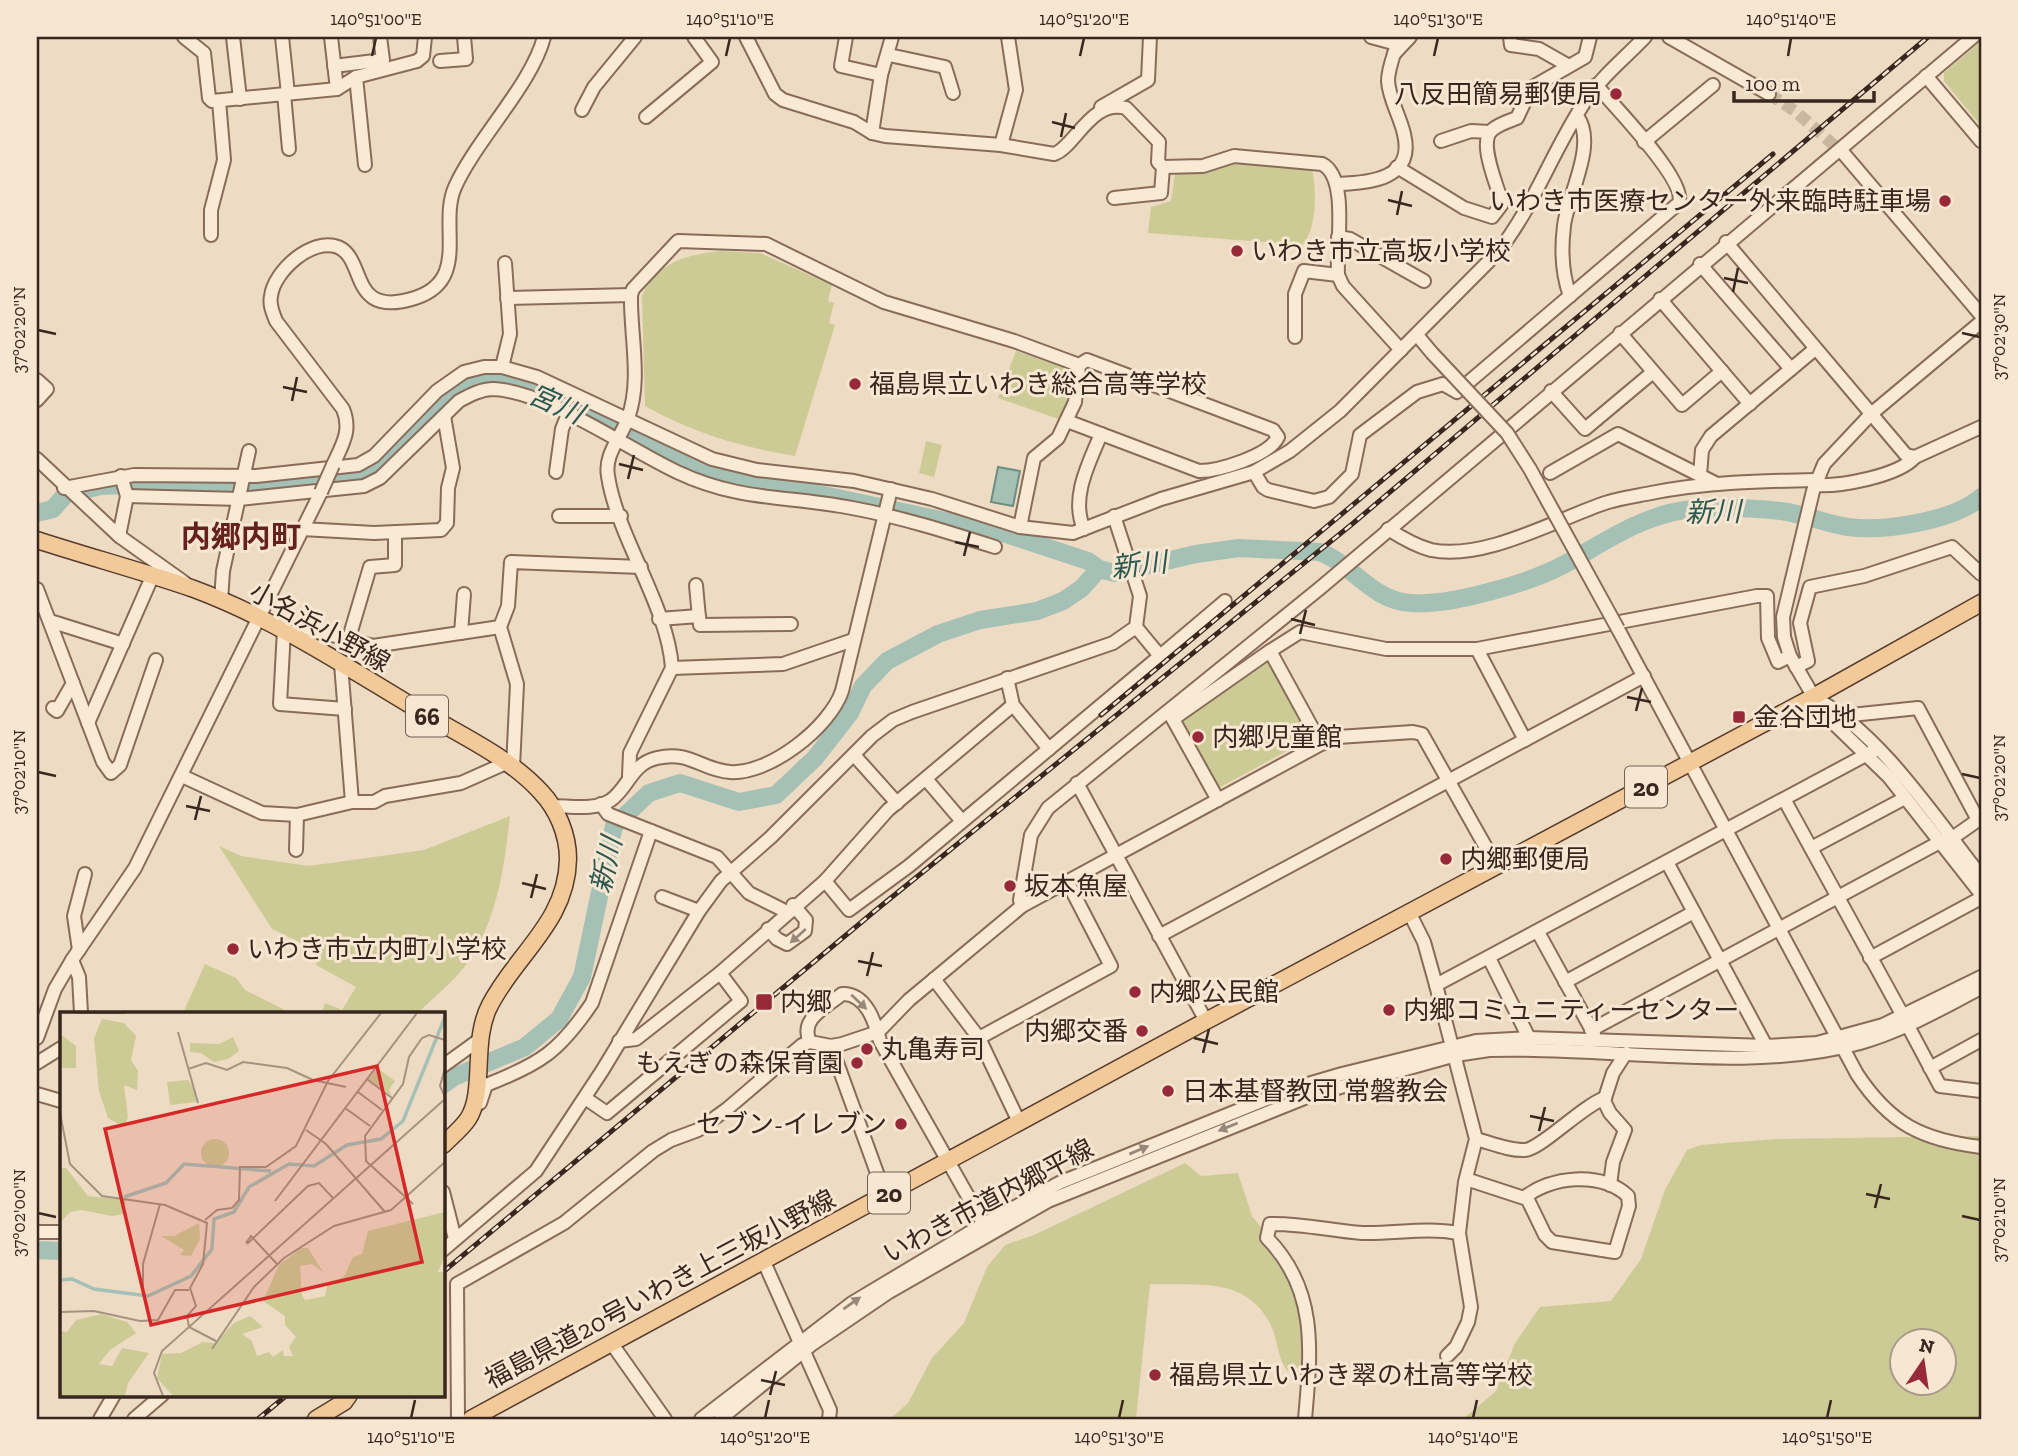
<svg xmlns="http://www.w3.org/2000/svg" width="2018" height="1456" font-family="'Zilla Slab','Noto Sans JP',serif">
	<rect width="100%" height="100%" fill="#eedbc3"/>
	<g fill="#cccb96" fill-rule="evenodd">
		<polygon points="1981,41 1981,126 1944,81 1944,73"/>
		<path d="M1233 162 1312 171C1317 190 1317 230 1302 245L1148 233 1151 207 1171 201 1175 174 1201 172Z"/>
		<path d="M720 251 760 253 832 285 828 301 834 303 829 323 835 325 795 456C741 447 693 433 645 406L642 296C657 262 686 255 720 251Z"/>
		<polygon points="1016,351 1071,370 1069,394 1061,420 998,398"/>
		<polygon points="926,441 942,445 934,477 919,473"/>
		<polygon points="1270,651 1316,735 1213,791 1173,719"/>
		<path d="M510 816C504 869 497 923 465 966 452 983 433 998 418 1013L322 1012 325 1003 342 1010 356 987 316 965 320 952 272 929 219 846 241 856 309 866 424 850Z"/>
		<polygon points="205,964 236,978 245,990 291,1013 183,1013"/>
		<path d="M1977 1136 1981 1138V1419H1463L1496 1391 1515 1343 1540 1307 1611 1301 1641 1259 1665 1190 1687 1150 1701 1145 1775 1139ZM1902 1340H1944V1382H1902Z"/>
		<path d="M1185 1163 1201 1176 1238 1173 1252 1216 1282 1254 1304 1305 1303 1369 1287 1371C1276 1355 1278 1336 1268 1320 1243 1276 1195 1286 1150 1284L1136 1419H890L908 1403 932 1358 964 1323 987 1267 1005 1245 1034 1235Z"/>
	</g>
	<polygon fill="#a5c1b5" stroke="#6c8f81" stroke-width="2" points="998,467 1020,471 1013,506 991,502"/>
	<g fill="none" stroke-linecap="round" stroke-linejoin="round">
		<g stroke="#a5c1b5" stroke-width="18">
			<path d="M37 513 53 509 66 494 101 486 200 482 292 486 339 482 377 470 405 446 438 407 471 382 498 378 575 409 710 471 1006 534 1088 561 1099 569 1115 573 1196 554 1239 548 1320 552C1352 564 1372 601 1411 603 1450 606 1530 583 1565 564 1603 543 1641 516 1685 510 1716 506 1750 508 1781 511 1804 514 1826 524 1848 527 1883 532 1954 521 1981 497"/>
			<polyline points="443,1085 454,1077 525,1047 559,1019 582,977 614,826 649,793 680,783 739,802 776,795 815,758 850,713 863,686 887,661 938,634 980,620 1037,611 1063,601 1082,588 1099,569"/>
			<polyline points="37,1250 61,1251"/>
		</g>
		<polyline stroke="#cab7a2" stroke-width="12" stroke-dasharray="12 6" stroke-linecap="butt" points="1769,94 1795,111 1844,154"/>
		<g stroke="#886c59" stroke-width="16">
			<g id="minor">
				<polyline points="184,37 204,53 209,98 212,101 337,89 356,77"/>
				<polyline points="233,37 240,99"/>
				<polyline points="282,37 288,94"/>
				<polyline points="331,37 337,89"/>
				<path d="M746 37 775 94 783 100 854 122 872 133 885 136 1001 145 1054 154C1074 148 1092 98 1126 108L1159 142 1158 162 1163 167 1161 193 1114 198"/>
				<polyline points="846,37 841,66 881,75"/>
				<polyline points="1510,37 1511,45 1539,49 1569,66"/>
				<polyline points="1669,37 1769,94"/>
				<polyline points="1394,54 1410,37"/>
				<polyline points="889,55 945,67 953,93"/>
				<polyline points="440,61 466,59 464,37"/>
				<polyline points="334,66 383,60 380,37"/>
				<polyline points="1926,76 1981,141"/>
				<polyline points="284,94 289,149"/>
				<polyline points="1485,94 1511,90 1526,95"/>
				<polyline points="1101,107 1148,80 1150,37"/>
				<polyline points="582,110 594,87 635,37"/>
				<polyline points="646,117 712,62 694,37"/>
				<polyline points="872,133 881,75 892,37"/>
				<polyline points="1441,141 1471,131 1490,132"/>
				<polyline points="1644,142 1713,85"/>
				<polyline points="1001,145 1016,90 1008,37"/>
				<polyline points="1844,154 1981,315"/>
				<polyline points="365,165 356,77 417,61 423,56 425,37"/>
				<path d="M1163 167 1203 166 1234 156 1322 164C1349 177 1336 247 1338 275L1343 286 1401 350"/>
				<path d="M1397 167 1464 208 1492 217 1502 204C1499 188 1477 143 1492 130 1499 124 1509 121 1517 118L1531 88 1585 57 1590 37"/>
				<path d="M1338 184C1370 183 1415 179 1404 134 1400 116 1389 99 1388 81 1388 69 1394 55 1397 44L1371 37"/>
				<polyline points="211,235 211,210 224,160 219,101"/>
				<polyline points="1338,237 1350,239 1424,281"/>
				<polyline points="1726,242 1906,455 1915,457 1981,427"/>
				<polyline points="1700,264 1791,369"/>
				<path d="M1570 296C1562 274 1561 250 1564 226 1567 196 1598 144 1577 116"/>
				<polyline points="507,298 631,295"/>
				<polyline points="1660,299 1750,404"/>
				<polyline points="1981,322 1871,414 1824,464 1813,491 1783,617 1784,637 1790,656 1823,713 1889,777 1981,894"/>
				<polyline points="1620,333 1682,405 1722,371"/>
				<polyline points="1417,335 1432,353"/>
				<polyline points="1295,337 1295,294 1304,271 1338,275"/>
				<polyline points="502,367 510,334 505,263"/>
				<polyline points="37,380 47,389 37,400"/>
				<polyline points="1551,391 1585,429 1653,372"/>
				<path d="M1067 421 1199 471C1219 471 1269 456 1278 437L1273 430 1087 360 1079 365"/>
				<polyline points="37,459 119,536 185,583"/>
				<path d="M333 465C342 445 352 431 343 409L276 321C273 313 269 305 271 296 274 271 312 237 338 247 367 259 348 319 415 298 471 280 438 225 455 187 476 140 532 84 544 37"/>
				<polyline points="556,472 562,429 568,414"/>
				<path d="M1254 472 1263 487 1268 490 1314 501 1329 497 1352 474 1360 435 1417 392 1443 384 1457 392 1679 203C1687 180 1613 105 1596 85"/>
				<polyline points="1550,473 1618,434 1717,484"/>
				<polyline points="1700,475 1702,450 1711,436 1815,349"/>
				<path d="M1814 485C1839 487 1899 476 1915 457"/>
				<path d="M64 488 134 475 256 476 358 465 374 456 437 391 464 372 484 367H502L537 377 712 459 757 470 854 481 932 499 1020 527 1073 533 1161 499 1254 472 1290 451 1340 411 1497 253C1534 207 1553 149 1586 100 1603 75 1625 58 1645 37"/>
				<path d="M127 496 240 499 364 486 380 478 459 401C470 395 481 389 494 389 548 392 626 448 677 472 741 502 786 495 852 508 901 517 948 532 995 547"/>
				<polyline points="559,516 621,516"/>
				<polyline points="302,529 374,533 441,530 447,523 448,488 453,468 444,416"/>
				<path d="M1084 529C1070 498 1089 463 1101 434"/>
				<path d="M1388 529C1402 538 1416 546 1431 550 1484 561 1555 520 1605 503 1620 498 1636 496 1651 493 1706 482 1761 481 1816 480"/>
				<polyline points="119,536 127,496 121,476"/>
				<polyline points="696,585 699,618"/>
				<polyline points="37,589 103,762 111,773 120,765 156,660"/>
				<polyline points="221,601 223,571 249,451"/>
				<polyline points="659,619 699,616 700,625 791,624"/>
				<polyline points="50,621 123,644"/>
				<path d="M1618 629 1857 1074C1890 1124 1922 1140 1981 1147"/>
				<polyline points="284,630 280,704 345,709"/>
				<polyline points="461,633 464,594"/>
				<polyline points="295,635 321,632 373,646 500,627"/>
				<polyline points="349,638 370,567 395,565 395,533"/>
				<polyline points="1477,649 1525,740"/>
				<polyline points="1270,651 1300,632 1386,649 1477,649 1757,596 1767,596 1768,638 1778,662 1790,656"/>
				<polyline points="1160,656 1225,601"/>
				<polyline points="1796,667 1808,661 1800,623 1810,587 1864,576 1952,547 1981,574"/>
				<polyline points="672,668 783,664 853,640"/>
				<polyline points="1007,678 1013,705 1049,749"/>
				<path d="M1813 697C1879 731 1935 818 1981 876"/>
				<polyline points="53,708 57,711 73,683"/>
				<polyline points="1169,712 1218,800"/>
				<polyline points="1173,719 1270,651 1321,744"/>
				<polyline points="88,723 152,577"/>
				<polyline points="854,755 897,803"/>
				<polyline points="513,767 517,684 500,627 508,606 511,562 641,567"/>
				<polyline points="182,776 262,813 297,815 352,802 341,664"/>
				<path d="M629 776 630 753 672 668C668 606 617 537 608 476 604 454 621 438 628 418 642 380 630 334 631 295L633 289 678 241 766 244 884 302 1014 341 1079 365 1075 402 1058 438 1034 458 1020 527"/>
				<polyline points="926,779 961,820"/>
				<polyline points="1077,783 1206,1021"/>
				<polyline points="1784,799 1903,1016"/>
				<polyline points="352,802 374,802 385,796 461,783 506,763"/>
				<polyline points="601,804 608,814 717,857 749,893 787,912"/>
				<path d="M552 806C570 806 595 811 611 800 629 787 631 764 657 758 690 750 701 770 730 772 769 775 830 727 842 691L891 489"/>
				<polyline points="1811,848 1905,798"/>
				<polyline points="296,850 297,815"/>
				<polyline points="1667,862 1766,1046"/>
				<polyline points="825,881 849,910 909,866 1160,656 1136,627"/>
				<polyline points="662,897 699,911"/>
				<polyline points="1022,906 1020,900 1031,835 1048,808 1319,589 1973,37"/>
				<polyline points="1409,912 1424,942 1436,985 1476,1139 1465,1182 1459,1233 1471,1307 1468,1322 1456,1347 1447,1356"/>
				<polyline points="768,929 777,939 787,944 805,931 806,920 793,905"/>
				<polyline points="1538,932 1594,1034"/>
				<polyline points="1159,936 1644,676"/>
				<polyline points="79,950 74,916 85,874"/>
				<polyline points="1489,958 1529,1038"/>
				<polyline points="1870,958 1981,898"/>
				<polyline points="72,960 79,977 81,1013"/>
				<polyline points="934,979 979,1038 1019,1122"/>
				<polyline points="1565,982 1694,912"/>
				<polyline points="1436,985 1877,749"/>
				<polyline points="1908,1026 1940,1086 1981,1091"/>
				<polyline points="1591,1030 1940,842 1951,839 1978,820 1918,708 1842,716"/>
				<polyline points="37,1038 55,989 72,960 135,868 321,492"/>
				<polyline points="979,1038 1111,966 1067,881"/>
				<polyline points="619,1041 636,1039 720,973 825,881 888,810 1013,705"/>
				<path d="M810 1042C799 1019 825 1008 842 994 866 993 875 1022 880 1041L987 1230"/>
				<polyline points="831,1046 885,1195"/>
				<polyline points="37,1063 61,1048"/>
				<polyline points="443,1066 479,1040"/>
				<polyline points="1930,1068 1981,1040"/>
				<polyline points="37,1094 61,1101"/>
				<polyline points="585,1098 607,1113 741,1001 720,973"/>
				<path d="M480 1103 486 1085C540 1064 559 1052 592 1003L651 831"/>
				<path d="M1476 1139C1491 1143 1510 1151 1525 1150 1541 1149 1582 1106 1605 1098"/>
				<path d="M1466 1179 1524 1198C1550 1176 1601 1171 1628 1196L1629 1206 1615 1252 1552 1242 1545 1235 1526 1196"/>
				<polyline points="1610,1185 1613,1162 1625,1130 1610,1113 1604,1101 1613,1073 1626,1053"/>
				<polyline points="443,1192 455,1239"/>
				<polyline points="37,1232 61,1232"/>
				<polyline points="443,1250 536,1171 602,1071 699,911 721,881 771,837 872,736 893,720 912,712 1113,643 1136,627 1140,596 1114,516"/>
				<polyline points="764,1262 830,1410 829,1419"/>
				<polyline points="612,1344 665,1419"/>
				<polyline points="100,1419 114,1395"/>
				<polyline points="134,1419 162,1395"/>
				<polyline points="458,1419 457,1284 564,1223 653,1151 671,1140 698,1130 727,1109 802,1045 810,1042 831,1046 842,1044 878,1032 909,1000 1022,906 1321,744 1338,737 1413,732 1422,734 1497,867"/>
				<polyline points="701,1419 852,1303 984,1224 1059,1183 1291,1089 1342,1074 1476,1041 1529,1038 1766,1046 1817,1043 1883,1025 1981,977"/>
				<path d="M720 1419 811 1345 889 1292 1048 1201 1312 1095 1456 1055 1489 1050C1607 1046 1748 1074 1860 1043 1903 1031 1942 1008 1981 988"/>
				<path d="M1305 1419C1311 1351 1318 1290 1267 1238L1270 1224C1302 1223 1331 1231 1362 1233 1395 1234 1425 1227 1459 1233"/>
			</g>
		</g>
		<g stroke="#563b2e" stroke-width="19">
			<g id="major">
				<path d="M37 540C89 557 142 571 194 589 275 619 348 668 422 712 462 736 509 757 541 792 557 809 568 834 568 859 567 922 516 954 490 1005 471 1040 486 1092 468 1119 462 1128 451 1137 443 1145"/>
				<polyline points="316,1419 344,1402 349,1395"/>
				<polyline points="471,1419 1206,1021 1813,697 1981,603"/>
			</g>
		</g>
		<use href="#minor" stroke="#f9ead6" stroke-width="12"/>
		<use href="#major" stroke="#f2ca9a" stroke-width="16"/>
		<g stroke="#38271e" stroke-width="5">
			<g id="rail">
				<polyline points="1101,715 1773,154"/>
				<polyline points="443,1272 876,910 1351,525 1928,37"/>
				<polyline points="258,1419 287,1395"/>
			</g>
		</g>
		<use href="#rail" stroke="#f6e6d2" stroke-width="2.5" stroke-dasharray="8" stroke-linecap="butt"/>
		<g stroke="#886c59" stroke-width="16" stroke-linecap="butt">
			<g id="minor-bridge">
				<polyline points="1432,353 1507,433 1530,469 1618,629"/>
				<polyline points="321,492 333,465"/>
			</g>
		</g>
		<use href="#minor-bridge" stroke="#f9ead6" stroke-width="12"/>
	</g>
	<defs><path id="oneway-solid" d="M-6-.8H1V-3.2L6.5 0L1 3.2V.8H-6Z" transform="scale(1.75)"/></defs>
	<g fill="#98887a">
		<use href="#oneway-solid" transform="translate(798 936) rotate(138)"/>
		<use href="#oneway-solid" transform="translate(859 1002) rotate(43)"/>
		<use href="#oneway-solid" transform="translate(1228 1127) rotate(158)"/>
		<use href="#oneway-solid" transform="translate(1139 1150) rotate(-23)"/>
		<use href="#oneway-solid" transform="translate(852 1303) rotate(-35)"/>
	</g>
	<path fill="none" stroke="#38271e" stroke-width="2.5" d="M372 56 376 38M726 56 730 38M1080 56 1084 38M1434 56 1438 38M1788 56 1791 38M1052 122 1075 128M1061 137 1066 113M1388 200 1412 206M1397 215 1402 191M1724 278 1748 283M1733 292 1738 268M38 330 56 334M1962 333 1980 337M283 387 307 392M292 401 297 377M619 464 643 470M628 479 634 455M955 542 979 547M964 556 970 532M1291 619 1315 625M1300 634 1306 610M1627 697 1651 702M1636 711 1642 688M38 772 56 776M1962 774 1980 778M186 806 210 811M195 820 201 796M522 883 546 889M531 898 537 874M858 961 882 966M867 976 873 952M1194 1038 1218 1044M1203 1053 1209 1029M1530 1116 1554 1121M1539 1131 1545 1107M1866 1194 1890 1199M1875 1208 1881 1184M38 1213 56 1217M1962 1216 1980 1220M761 1380 785 1385M770 1395 776 1371M411 1418 415 1400M765 1418 769 1400M1119 1418 1123 1400M1473 1418 1477 1400M1827 1418 1831 1400"/>
	<g fill="#982939" stroke="#f6e6d2" stroke-width="2.5">
		<circle cx="1616" cy="94" r="7"/>
		<circle cx="1945" cy="201" r="7"/>
		<circle cx="1237" cy="251" r="7"/>
		<circle cx="855" cy="384" r="7"/>
		<rect x="1732" y="710" width="14" height="14" rx="3.5"/>
		<circle cx="1198" cy="737" r="7"/>
		<circle cx="1446" cy="859" r="7"/>
		<circle cx="1010" cy="886" r="7"/>
		<circle cx="233" cy="949" r="7"/>
		<circle cx="1135" cy="992" r="7"/>
		<rect x="755" y="993" width="18" height="18" rx="3.5"/>
		<circle cx="1389" cy="1010" r="7"/>
		<circle cx="1142" cy="1031" r="7"/>
		<circle cx="867" cy="1049" r="7"/>
		<circle cx="857" cy="1063" r="7"/>
		<circle cx="1168" cy="1091" r="7"/>
		<circle cx="901" cy="1124" r="7"/>
		<circle cx="1155" cy="1375" r="7"/>
	</g>
	<g text-anchor="middle" dominant-baseline="central" stroke-width="6" stroke-linejoin="round" paint-order="stroke">
		<g fill="#f6e6d2" stroke="#716054" stroke-width="2">
			<rect x="406" y="695.5" width="42" height="41" rx="5"/>
			<rect x="1625" y="766.5" width="42" height="41" rx="5"/>
			<rect x="868" y="1172.5" width="42" height="41" rx="5"/>
		</g>
		<g font-size="24" font-weight="bold" fill="#38271e">
			<text x="427" y="716">66</text>
			<text x="1646" y="787">20</text>
			<text x="889" y="1193">20</text>
		</g>
		<g font-size="26" fill="#38271e" stroke="#f6e6d2" text-anchor="start">
			<text x="1602" y="94" text-anchor="end">八反田簡易郵便局</text>
			<text x="1931" y="201" text-anchor="end">いわき市医療センター外来臨時駐車場</text>
			<text x="1251" y="251">いわき市立高坂小学校</text>
			<text x="869" y="384">福島県立いわき総合高等学校</text>
			<text x="1753" y="717">金谷団地</text>
			<text x="1212" y="737">内郷児童館</text>
			<text x="1460" y="859">内郷郵便局</text>
			<text x="1024" y="886">坂本魚屋</text>
			<text x="247" y="949">いわき市立内町小学校</text>
			<text x="1149" y="992">内郷公民館</text>
			<text x="780" y="1002">内郷</text>
			<text x="1403" y="1010">内郷コミュニティーセンター</text>
			<text x="1128" y="1031" text-anchor="end">内郷交番</text>
			<text x="881" y="1049">丸亀寿司</text>
			<text x="843" y="1063" text-anchor="end">もえぎの森保育園</text>
			<text x="1182" y="1091">日本基督教団 常磐教会</text>
			<text x="887" y="1124" text-anchor="end">セブン-イレブン</text>
			<text x="1169" y="1375">福島県立いわき翠の杜高等学校</text>
		</g>
		<g font-size="26" fill="#38271e" stroke="#f6e6d2">
			<text transform="translate(320 627) rotate(29)">小名浜小野線</text>
			<text transform="translate(988 1201) rotate(-28)">いわき市道内郷平線</text>
			<text transform="translate(660 1289) rotate(-28)">福島県道20号いわき上三坂小野線</text>
		</g>
		<g font-size="28" font-style="italic" fill="#2d584f" stroke="#f6e6d2">
			<text transform="translate(556 404) rotate(24)">宮川</text>
			<text transform="translate(1713 512) rotate(-1)">新川</text>
			<text transform="translate(1139 565) rotate(-7)">新川</text>
			<text transform="translate(606 865) rotate(-77)">新川</text>
		</g>
		<g font-size="30" font-weight="bold" fill="#65221d" stroke="#f6e6d2">
			<text x="241" y="537">内郷内町</text>
		</g>
	</g>
	<g transform="translate(60 1012)">
		<rect width="385" height="385" fill="#eedbc3"/>
		<path d="M42 7 64 11 76 24 71 48 78 59 77 78 64 73 68 106 64 115 48 106 39 79 34 26ZM0 22 16 34V56H0ZM173 25 179 39 168 47 154 50 141 41 130 40V31L159 32ZM317 56 335 69 329 78 332 84 309 67ZM128 68 134 76 136 90 110 93 107 70ZM141 141a14 14 0 1 1 28 0a14 14 0 1 1-28 0ZM0 156H6L28 184 66 188 63 202 52 204 21 198 10 200 0 211ZM385 200V243L378 260H385V384H113L97 366 102 342 121 341 143 330 155 331 174 311 190 304 203 315 182 322 192 329 197 344 209 340 213 345 223 338 224 344H233L229 335 236 325 225 313V304L203 289 219 253 241 236H248L263 260 252 252 240 254 242 283 245 288 265 284 268 270 284 265 293 245 302 242 308 219ZM139 211 140 227 131 244 120 243 124 238 101 224H114ZM42 302 67 310 76 321 50 338 39 352 52 354 62 336 89 341 68 371 65 384H0V319L7 320 16 308Z" fill="#cccb96"/>
		<path fill="none" stroke="#a5c1b5" stroke-width="3.5" d="M64 185 106 171 124 152 211 159M0 268 12 267 34 277 88 284 131 264 152 237 154 207 174 200 189 175 229 152 254 154 287 133 321 127 343 109 385 5"/>
		<path fill="none" stroke="#a59381" stroke-width="2" d="M16 1H66M118 20 138 91M385 56 380 74 385 85M128 57 146 51 167 58 183 50 227 56 253 68 286 75M307 67 332 86M298 80 322 98M285 96 310 114M0 101 10 152 42 184 105 193 147 211 143 252 130 276 136 294 127 304 129 315M246 118 266 132 325 200M215 189 357 1M353 192 306 149 305 124 343 72 349 45 362 26 369 23 385 28M145 208 157 198 172 196 179 188 180 155H206L236 134 268 69 321 1M186 231 191 224 217 252M187 232 248 174 259 171 273 186M83 282V252L100 192M0 300 34 299 80 309 98 308 115 278H129M129 315 156 329M152 337 194 275 224 246 274 214 331 198 385 150M103 384 94 361 102 339 385 87"/>
		<path fill="#d62828" fill-opacity="0.15" stroke="#d62828" stroke-width="3.5" d="M317 54 362 250 91 313 45 117Z"/>
		<rect width="385" height="385" fill="none" stroke="#38271e" stroke-width="3.5"/>
	</g>
	<rect width="2018" height="1456" fill="none" stroke="#f6e6d2" stroke-width="77"/>
	<g transform="translate(1923 1362) rotate(13)"><circle r="33" fill="#f6e6d2" stroke="#aa9a8a" stroke-width="2"/>
	<path d="M0-5L12 26L0 18L-12 26Z" fill="#982939"/>
	<text y="-10" font-size="19" font-weight="bold" text-anchor="middle" fill="#38271e">N</text>
	</g>
	<path d="M1734 91v10h140v-10" fill="none" stroke="#38271e" stroke-width="3.5"/>
	<text x="1745" y="91" font-size="21" fill="#38271e" stroke="#f6e6d2" stroke-width="5" paint-order="stroke">100 m</text>
	<rect x="38" y="38" width="1942" height="1380" fill="none" stroke="#38271e" stroke-width="2.5"/>
	<g font-size="18" text-anchor="middle" fill="#38271e">
		<text x="376" y="25">140°51'00"E</text>
		<text x="730" y="25">140°51'10"E</text>
		<text x="1084" y="25">140°51'20"E</text>
		<text x="1438" y="25">140°51'30"E</text>
		<text x="1791" y="25">140°51'40"E</text>
		<text transform="translate(19 330) rotate(-90)" y="6">37°02'20"N</text>
		<text transform="translate(1999 337) rotate(-90)" y="6">37°02'30"N</text>
		<text transform="translate(19 772) rotate(-90)" y="6">37°02'10"N</text>
		<text transform="translate(1999 778) rotate(-90)" y="6">37°02'20"N</text>
		<text transform="translate(19 1213) rotate(-90)" y="6">37°02'00"N</text>
		<text transform="translate(1999 1220) rotate(-90)" y="6">37°02'10"N</text>
		<text x="411" y="1443">140°51'10"E</text>
		<text x="765" y="1443">140°51'20"E</text>
		<text x="1119" y="1443">140°51'30"E</text>
		<text x="1473" y="1443">140°51'40"E</text>
		<text x="1827" y="1443">140°51'50"E</text>
	</g>
</svg>
